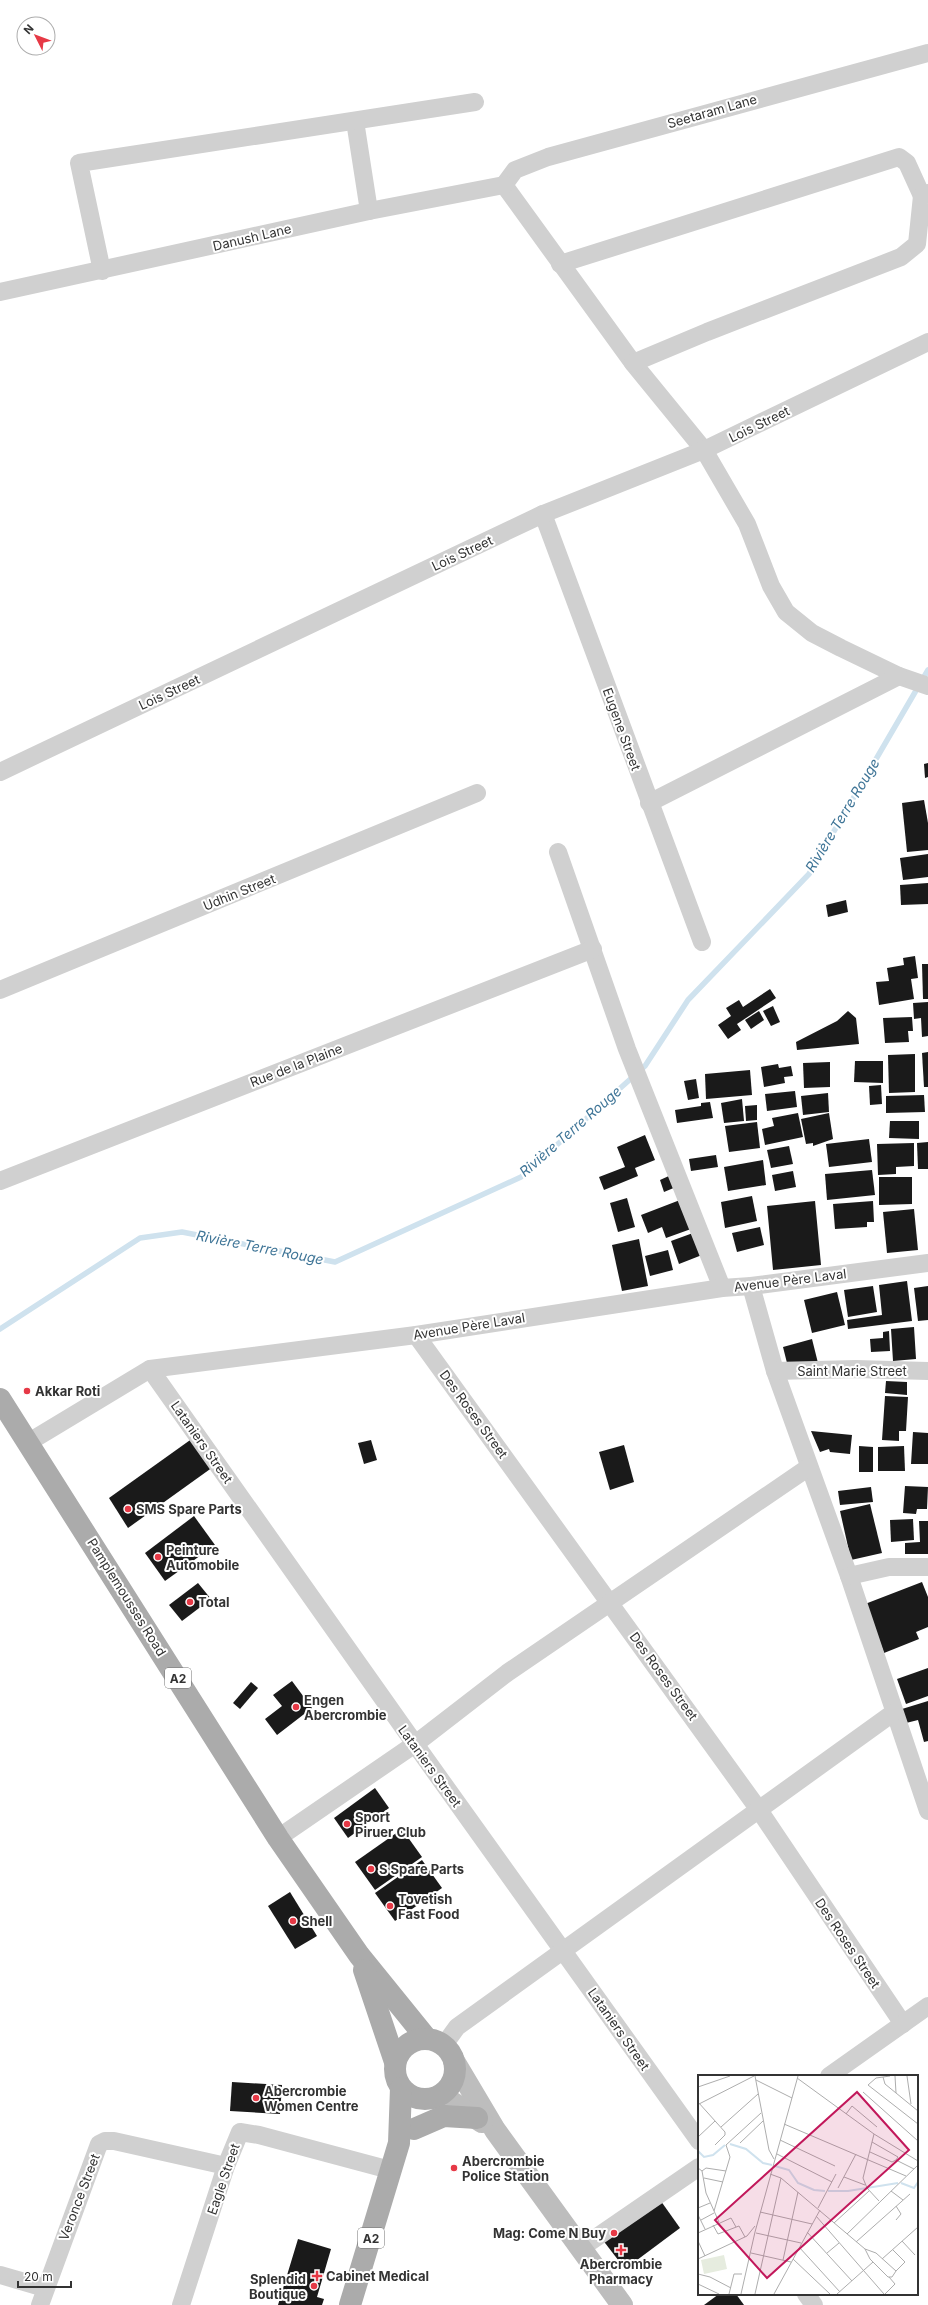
<svg xmlns="http://www.w3.org/2000/svg" width="928" height="2305" font-family="Inter,sans-serif">
	<rect width="100%" height="100%" fill="#fff"/>
	<g fill="none" stroke-linecap="round" stroke-linejoin="round">
		<polyline stroke="#cfe2ee" stroke-width="5.5" points="0,1329 140,1238 182,1232 335,1262 521,1177 645,1066 688,1000 809,874 928,670"/>
	</g>
	<g fill="#1a1a1a">
		<polygon points="928,763 928,777 925,778 924,764"/>
		<polygon points="924,800 928,823 928,850 907,852 902,803"/>
		<polygon points="928,854 928,877 903,880 900,858"/>
		<polygon points="928,883 928,904 901,905 900,885"/>
		<polygon points="846,900 848,912 828,917 826,905"/>
		<polygon points="915,956 918,978 911,979 914,999 879,1005 876,982 889,981 887,968 904,965 903,958"/>
		<polygon points="922,964 928,964 928,999 923,999"/>
		<polygon points="770,989 776,998 737,1024 741,1030 728,1039 718,1025 731,1016 726,1008 739,1000 743,1007"/>
		<polygon points="928,1002 928,1036 922,1037 921,1018 914,1019 913,1003"/>
		<polygon points="773,1006 780,1022 771,1026 763,1011"/>
		<polygon points="759,1011 764,1020 751,1029 745,1020"/>
		<polygon points="848,1011 856,1018 859,1044 797,1050 796,1042 837,1021"/>
		<polygon points="912,1017 913,1031 908,1031 909,1042 885,1043 883,1018"/>
		<polygon points="928,1052 928,1087 924,1087 922,1053"/>
		<polygon points="915,1054 915,1092 889,1093 888,1055"/>
		<polygon points="855,1061 883,1061 883,1083 854,1082"/>
		<polygon points="830,1062 830,1087 804,1088 803,1063"/>
		<polygon points="778,1064 779,1068 791,1066 793,1076 784,1077 785,1083 764,1087 761,1067"/>
		<polygon points="750,1070 752,1095 706,1099 705,1074"/>
		<polygon points="696,1079 699,1098 688,1100 684,1081"/>
		<polygon points="881,1085 882,1104 870,1105 869,1086"/>
		<polygon points="795,1091 797,1107 767,1111 765,1094"/>
		<polygon points="828,1093 829,1112 803,1115 801,1096"/>
		<polygon points="924,1095 925,1112 886,1113 886,1096"/>
		<polygon points="742,1099 744,1121 724,1123 721,1103"/>
		<polygon points="710,1102 713,1118 677,1123 675,1110 701,1106 701,1103"/>
		<polygon points="757,1105 757,1120 746,1121 745,1106"/>
		<polygon points="798,1113 803,1137 765,1145 762,1129 774,1126 772,1118"/>
		<polygon points="829,1113 833,1139 813,1146 813,1143 806,1144 801,1119"/>
		<polygon points="890,1121 919,1121 919,1139 889,1138"/>
		<polygon points="757,1122 760,1148 729,1152 725,1126"/>
		<polygon points="645,1135 655,1160 635,1168 638,1176 604,1190 599,1177 625,1167 617,1147"/>
		<polygon points="869,1139 872,1162 829,1167 826,1144"/>
		<polygon points="928,1142 928,1169 918,1169 917,1143"/>
		<polygon points="914,1143 914,1166 896,1167 896,1174 878,1175 877,1144"/>
		<polygon points="789,1146 793,1164 771,1168 767,1150"/>
		<polygon points="716,1155 718,1167 691,1171 689,1159"/>
		<polygon points="763,1160 766,1185 728,1191 724,1167"/>
		<polygon points="872,1170 875,1195 827,1200 825,1174"/>
		<polygon points="793,1171 796,1187 775,1191 772,1175"/>
		<polygon points="671,1175 676,1187 664,1192 660,1180"/>
		<polygon points="879,1177 912,1177 912,1204 879,1205"/>
		<polygon points="752,1196 757,1221 725,1228 721,1202"/>
		<polygon points="627,1198 635,1227 618,1232 610,1203"/>
		<polygon points="680,1200 691,1229 666,1238 662,1227 648,1233 641,1215"/>
		<polygon points="815,1201 821,1265 773,1270 767,1206"/>
		<polygon points="873,1201 874,1222 867,1222 867,1227 835,1229 833,1204"/>
		<polygon points="914,1209 918,1250 887,1253 883,1212"/>
		<polygon points="760,1227 764,1245 737,1252 732,1233"/>
		<polygon points="693,1233 702,1255 679,1264 671,1241"/>
		<polygon points="639,1239 648,1286 622,1291 612,1245"/>
		<polygon points="668,1250 673,1270 650,1276 645,1256"/>
		<polygon points="907,1281 912,1321 848,1329 847,1320 882,1315 879,1285"/>
		<polygon points="873,1286 877,1312 848,1317 844,1290"/>
		<polygon points="928,1286 928,1320 918,1321 914,1288"/>
		<polygon points="837,1292 845,1325 812,1333 804,1300"/>
		<polygon points="914,1327 916,1359 893,1361 891,1329"/>
		<polygon points="889,1331 890,1351 871,1352 870,1339 883,1338 883,1332"/>
		<polygon points="812,1339 819,1367 788,1367 783,1347"/>
		<polygon points="886,1381 907,1382 907,1395 885,1393"/>
		<polygon points="885,1396 908,1397 906,1431 899,1431 899,1441 882,1440"/>
		<polygon points="811,1431 852,1435 850,1454 830,1452 829,1449 820,1452"/>
		<polygon points="913,1432 928,1433 928,1464 911,1464"/>
		<polygon points="193,1438 213,1467 128,1528 109,1498"/>
		<polygon points="371,1440 377,1460 364,1464 358,1443"/>
		<polygon points="624,1445 634,1482 610,1490 599,1452"/>
		<polygon points="859,1446 873,1447 873,1472 859,1472"/>
		<polygon points="904,1446 905,1471 878,1471 878,1447"/>
		<polygon points="905,1486 928,1487 927,1509 917,1509 916,1514 903,1513"/>
		<polygon points="871,1487 873,1502 840,1505 838,1491"/>
		<polygon points="870,1504 882,1553 851,1560 840,1511"/>
		<polygon points="194,1516 215,1545 165,1581 145,1553"/>
		<polygon points="913,1519 914,1540 891,1542 890,1520"/>
		<polygon points="919,1521 928,1521 928,1554 905,1554 905,1543 920,1542"/>
		<polygon points="922,1582 928,1597 928,1627 916,1632 919,1639 884,1653 865,1604"/>
		<polygon points="198,1583 211,1599 182,1621 169,1605"/>
		<polygon points="928,1668 928,1696 906,1704 897,1679"/>
		<polygon points="292,1681 312,1708 277,1735 265,1719 282,1706 273,1695"/>
		<polygon points="251,1682 258,1688 240,1709 233,1703"/>
		<polygon points="928,1701 928,1741 924,1742 918,1720 906,1723 902,1709"/>
		<polygon points="375,1788 389,1808 348,1838 334,1818"/>
		<polygon points="402,1829 422,1857 375,1890 355,1862"/>
		<polygon points="422,1860 442,1888 395,1921 375,1893"/>
		<polygon points="290,1892 317,1936 295,1949 268,1906"/>
		<polygon points="232,2082 282,2085 280,2114 230,2111"/>
		<polygon points="658,2197 680,2228 625,2269 602,2239"/>
		<polygon points="298,2239 331,2249 317,2297 324,2299 322,2305 278,2305"/>
		<polygon points="719,2294 736,2294 744,2305 704,2305"/>
	</g>
	<g fill="none" stroke-linecap="round" stroke-linejoin="round">
		<g stroke="#d0d0d0" stroke-width="18">
			<polyline points="355,121 369,211"/>
			<polyline points="504,185 633,363 704,450 747,524 771,586 786,612 812,633 841,648 899,676 928,686"/>
			<polyline points="504,185 515,170 548,157 928,53"/>
			<polyline points="560,264 899,157 907,163 922,196"/>
			<polyline points="102,271 79,163 475,102"/>
			<polyline points="0,292 369,211 504,185"/>
			<polyline points="633,363 707,332 901,257 917,244 922,196 928,193"/>
			<polyline points="543,514 702,942"/>
			<polyline points="0,772 543,514 704,450 928,342"/>
			<polyline points="649,803 899,676"/>
			<polyline points="558,852 627,1049 722,1288"/>
			<polyline points="0,990 477,793"/>
			<polyline points="0,1181 593,949"/>
			<polyline points="751,1286 775,1371 849,1576 928,1811"/>
			<polyline points="416,1335 759,1810 903,2024"/>
			<polyline points="150,1369 415,1744 699,2141"/>
			<polyline points="775,1371 856,1369 928,1371"/>
			<polyline points="29,1442 150,1369 416,1335 722,1288 751,1286 928,1263"/>
			<polyline points="849,1576 889,1567 928,1567"/>
			<polyline points="278,1838 415,1744 507,1673 809,1467"/>
			<polyline points="444,2045 457,2027 893,1713"/>
			<polyline points="829,2076 928,2006"/>
			<polyline points="581,2248 699,2167"/>
			<polyline points="0,2275 45,2288"/>
			<polyline points="806,2294 814,2305"/>
			<polyline points="40,2305 99,2144 105,2141 114,2141 226,2166"/>
			<polyline points="181,2305 226,2166 240,2132 259,2135 390,2170"/>
		</g>
		<g stroke="#bdbdbd" stroke-width="22">
			<polyline points="454,2061 495,2130 622,2305"/>
			<polyline points="441,2095 482,2122"/>
		</g>
		<g stroke="#ababab" stroke-width="22">
			<polyline points="0,1399 278,1838 359,1955 427,2039"/>
			<polyline points="364,1970 395,2062"/>
			<circle cx="425" cy="2069" r="30"/>
			<polyline points="414,2129 444,2116 477,2118"/>
			<polyline points="350,2305 399,2143 401,2088"/>
		</g>
	</g>
	<g fill="#e63946" stroke="#fff" stroke-width="1.5">
		<circle cx="27" cy="1391" r="4"/>
		<circle cx="128" cy="1509" r="4"/>
		<circle cx="158" cy="1557" r="4"/>
		<circle cx="190" cy="1602" r="4"/>
		<circle cx="296" cy="1707" r="4"/>
		<circle cx="347" cy="1824" r="4"/>
		<circle cx="371" cy="1869" r="4"/>
		<circle cx="390" cy="1906" r="4"/>
		<circle cx="293" cy="1921" r="4"/>
		<circle cx="256" cy="2098" r="4"/>
		<circle cx="454" cy="2168" r="4"/>
		<circle cx="614" cy="2233" r="4"/>
		<path d="M619 2244h4v4h4v4h-4v4h-4v-4h-4v-4h4z"/>
		<path d="M315 2270h4v4h4v4h-4v4h-4v-4h-4v-4h4z"/>
		<circle cx="314" cy="2286" r="4"/>
	</g>
	<g text-anchor="middle" dominant-baseline="central" stroke-width="4" stroke-linejoin="round" paint-order="stroke">
		<g fill="#fff" stroke="#707070" stroke-width="1">
			<rect x="165" y="1668" width="26" height="20" rx="3"/>
			<rect x="358" y="2228" width="26" height="20" rx="3"/>
		</g>
		<g font-size="12" font-weight="bold" fill="#333">
			<text x="178" y="1678">A2</text>
			<text x="371" y="2238">A2</text>
		</g>
		<g font-size="13" fill="#333" stroke="#fff">
			<text transform="translate(712 111) rotate(-16)">Seetaram Lane</text>
			<text transform="translate(252 237) rotate(-13)">Danush Lane</text>
			<text transform="translate(759 424) rotate(-26)">Lois Street</text>
			<text transform="translate(462 553) rotate(-25)">Lois Street</text>
			<text transform="translate(169 692) rotate(-25)">Lois Street</text>
			<text transform="translate(622 729) rotate(70)">Eugene Street</text>
			<text transform="translate(239 892) rotate(-22)">Udhin Street</text>
			<text transform="translate(296 1065) rotate(-21)">Rue de la Plaine</text>
			<text transform="translate(790 1280) rotate(-7)">Avenue Père Laval</text>
			<text transform="translate(469 1326) rotate(-9)">Avenue Père Laval</text>
			<text x="852" y="1371">Saint Marie Street</text>
			<text transform="translate(474 1414) rotate(54)">Des Roses Street</text>
			<text transform="translate(202 1442) rotate(55)">Lataniers Street</text>
			<text transform="translate(127 1597) rotate(58)">Pamplemousses Road</text>
			<text transform="translate(664 1676) rotate(54)">Des Roses Street</text>
			<text transform="translate(430 1766) rotate(54)">Lataniers Street</text>
			<text transform="translate(848 1943) rotate(56)">Des Roses Street</text>
			<text transform="translate(619 2029) rotate(55)">Lataniers Street</text>
			<text transform="translate(223 2179) rotate(-71)">Eagle Street</text>
			<text transform="translate(79 2197) rotate(-69)">Veronce Street</text>
		</g>
		<g font-size="13" font-weight="bold" fill="#333" stroke="#fff" text-anchor="start">
			<text x="35" y="1391">Akkar Roti</text>
			<text x="136" y="1509">SMS Spare Parts</text>
			<text x="166" y="1550">Peinture<tspan x="166" dy="15">Automobile</tspan></text>
			<text x="198" y="1602">Total</text>
			<text x="304" y="1700">Engen<tspan x="304" dy="15">Abercrombie</tspan></text>
			<text x="355" y="1817">Sport<tspan x="355" dy="15">Piruer Club</tspan></text>
			<text x="379" y="1869">S Spare Parts</text>
			<text x="398" y="1899">Tovetish<tspan x="398" dy="15">Fast Food</tspan></text>
			<text x="301" y="1921">Shell</text>
			<text x="264" y="2091">Abercrombie<tspan x="264" dy="15">Women Centre</tspan></text>
			<text x="462" y="2161">Abercrombie<tspan x="462" dy="15">Police Station</tspan></text>
			<text x="606" y="2233" text-anchor="end">Mag: Come N Buy</text>
			<text x="621" y="2264" text-anchor="middle">Abercrombie<tspan x="621" dy="15">Pharmacy</tspan></text>
			<text x="326" y="2276">Cabinet Medical</text>
			<text x="306" y="2279" text-anchor="end">Splendid<tspan x="306" dy="15">Boutique</tspan></text>
		</g>
		<g font-size="14" font-style="italic" fill="#3f7597" stroke="#fff">
			<text transform="translate(842 815) rotate(-59)">Rivière Terre Rouge</text>
			<text transform="translate(570 1131) rotate(-41)">Rivière Terre Rouge</text>
			<text transform="translate(260 1247) rotate(11)">Rivière Terre Rouge</text>
		</g>
	</g>
	<g transform="translate(698 2075)">
		<rect width="220" height="220" fill="#fff"/>
		<path d="M26 180 29 194 6 199 3 185Z" fill="#e6ecdf"/>
		<path fill="none" stroke="#cfe2ee" stroke-width="2" d="M32 69 48 74 65 88 74 90M0 76 6 82 15 80 27 70M77 91 91 95 100 108 116 115 127 116M203 108 216 113 220 107M130 116H150L200 108"/>
		<path fill="none" stroke="#adadad" stroke-width="1" d="M57 1 71 75 76 84M192 1 178 3 170 10 220 49M197 1 198 18M209 1 213 29M185 2 187 9 220 36M99 3 176 59 220 86M58 5 94 23M0 12 32 1M165 17 220 66M0 27 27 57V60L17 70M1 29 56 1M148 39 154 31 179 52M86 49 208 101M23 52 60 19M176 59 165 103 169 113 181 126M0 62 17 46M82 65 137 91M174 67 200 82 198 85M42 68 65 46M172 77 194 87 198 85 216 94M79 79 134 107M0 93 4 96 8 118 21 147M4 96 8 93 28 96M72 99 83 103 167 174 178 178 198 196 194 202H190L172 184 167 174M146 102 167 110M6 103 25 107M140 113 158 79M193 116 205 125M198 131 203 139 198 145M0 133 12 128M120 133 138 99M16 136 32 82 28 70 63 38M62 137 114 149M0 140 7 154M118 141 186 219M3 145 16 138M136 148 171 116M15 150 20 159 41 151 47 162M57 157 100 1M109 157 154 206M0 158 33 143 38 152M58 158 103 168M149 159 220 90M0 166 7 181M204 166 217 180M158 167 212 119M101 172 142 217M195 175 207 187 198 196M53 178 93 187M129 178 141 168M0 184 49 161 57 151M95 184 132 219M184 184 220 152M85 185 100 117M0 199 12 202 33 213M0 209 21 219M31 219 36 199H44M43 219 57 157M57 219 83 103M76 219 122 135M139 219 175 187M187 219 197 209 191 202"/>
		<path fill="#c2185b" fill-opacity="0.15" stroke="#c2185b" stroke-width="2" d="M159 17 211 75 69 203 17 145Z"/>
		<rect width="220" height="220" fill="none" stroke="#333" stroke-width="2"/>
	</g>
	<g transform="translate(36 36) rotate(312)"><circle r="19" fill="#ffffff" stroke="#adadad"/>
	<path d="M0-3L7 15L0 10L-7 15Z" fill="#e63946"/>
	<text y="-6" font-size="11" font-weight="bold" text-anchor="middle" fill="#333333">N</text>
	</g>
	<path d="M18 2281v6h53v-6" fill="none" stroke="#333333" stroke-width="2"/>
	<text x="24" y="2281" font-size="12" fill="#333333" stroke="#ffffff" stroke-width="3" paint-order="stroke">20 m</text>
</svg>
